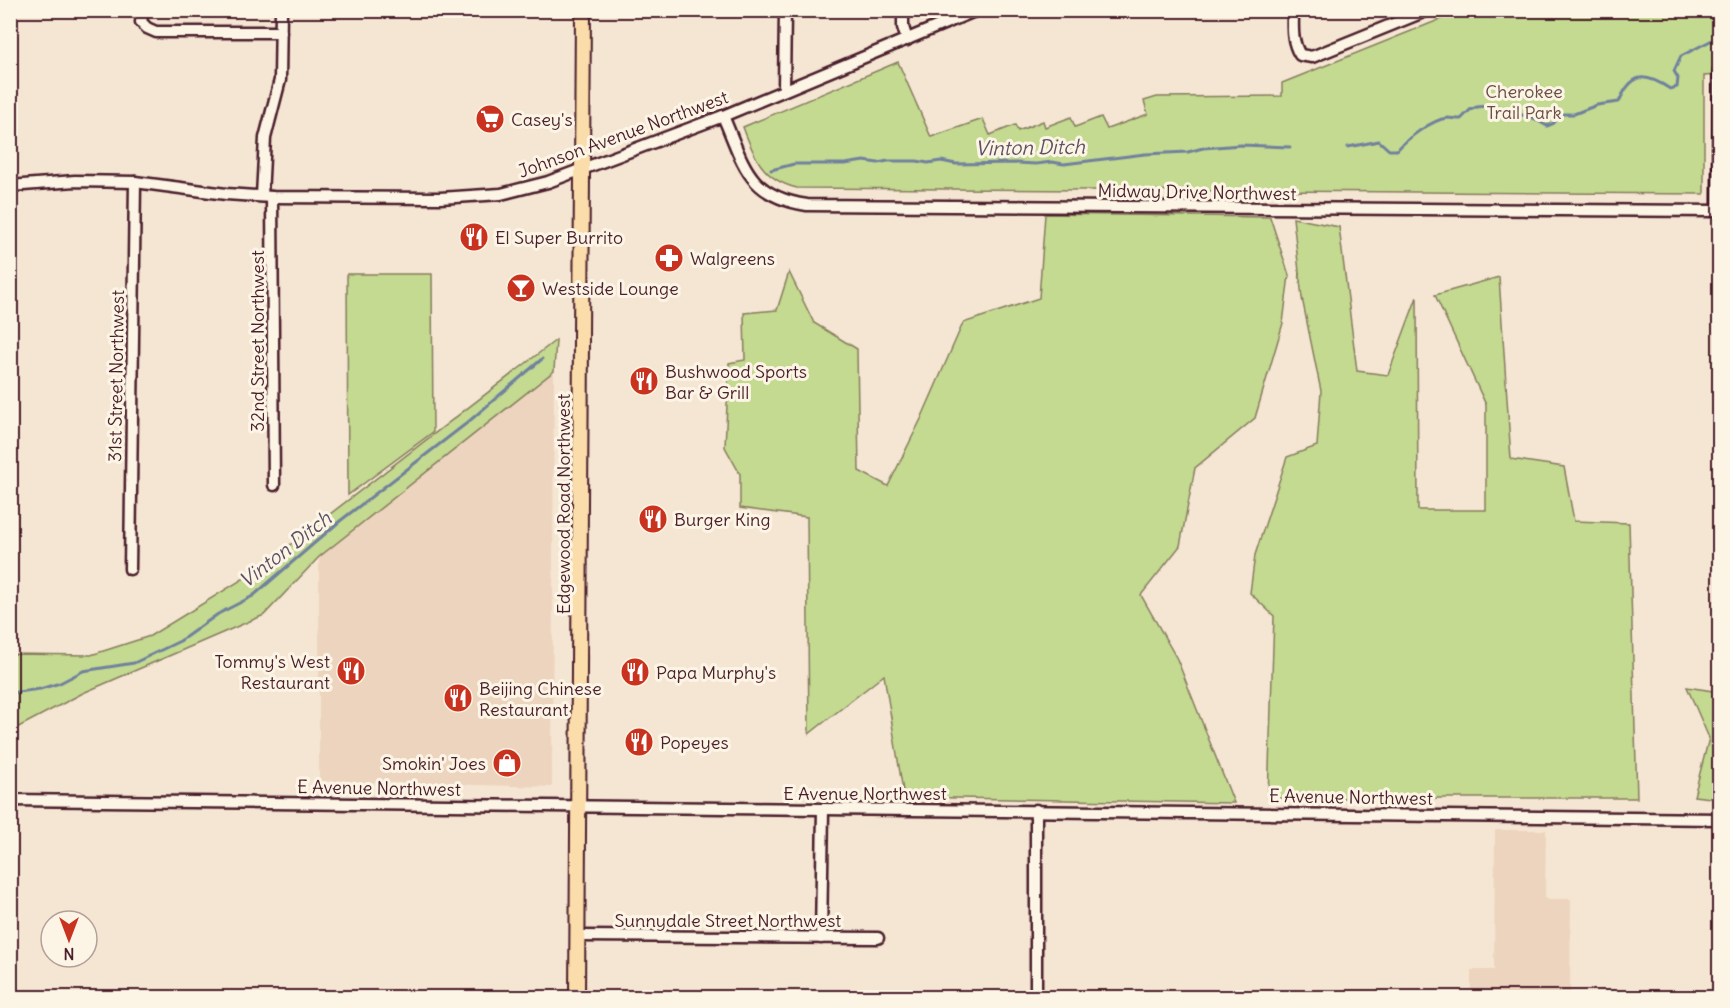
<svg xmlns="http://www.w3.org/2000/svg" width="1730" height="1008" font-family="Delius,sans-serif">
	<rect width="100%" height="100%" fill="#f5e6d3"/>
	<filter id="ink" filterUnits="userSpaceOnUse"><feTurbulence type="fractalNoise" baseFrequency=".0167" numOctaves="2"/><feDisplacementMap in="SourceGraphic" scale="12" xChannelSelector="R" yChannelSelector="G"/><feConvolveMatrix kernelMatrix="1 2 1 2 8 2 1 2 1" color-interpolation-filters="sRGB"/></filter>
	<g filter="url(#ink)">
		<g fill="#edd4be">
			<polygon points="554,371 552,787 319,781 319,557"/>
			<polygon points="1495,830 1546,830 1545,899 1571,899 1570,997 1471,997 1471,970 1494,970"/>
		</g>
		<g fill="#c3da90" stroke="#867c5e" stroke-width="1.5">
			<path d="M1461 11H1719V75L1704 76V194L797 188C763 180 754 157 743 127L898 62 931 137 983 119 990 135 1015 125 1018 131 1043 121 1045 127 1071 117 1075 127 1101 117 1107 129 1148 114 1144 101 1157 97 1282 96V83Z"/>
			<polygon points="1045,214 1270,217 1289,275 1283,323 1255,418 1195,468 1180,546 1141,595 1177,659 1234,803 904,797 884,675 809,734 807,517 740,508 740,474 725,447 729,363 745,360 744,313 777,310 789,272 814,323 857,349 859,471 888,486 921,419 963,323 1039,298"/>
			<polygon points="1293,218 1339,227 1357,371 1388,375 1417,297 1418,510 1486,510 1486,405 1435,295 1499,277 1511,459 1564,467 1574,521 1629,523 1637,798 1268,798 1274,616 1250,593 1255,555 1287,457 1317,446 1321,391 1302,298"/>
			<polygon points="347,274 432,274 433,432 348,495"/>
			<polygon points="556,340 554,371 319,557 264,615 83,693 11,731 11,654 91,655 150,636 256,571"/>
			<polygon points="1687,687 1719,692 1719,799 1694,796 1709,738"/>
		</g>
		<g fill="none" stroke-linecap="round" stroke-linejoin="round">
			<g stroke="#71819d" stroke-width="3">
				<path d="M1348 147 1379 141 1389 150H1397C1407 139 1431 120 1447 118 1451 118 1456 119 1461 119L1470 110 1477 107 1496 105 1504 111 1531 117 1547 126 1554 123 1558 116 1562 114H1574L1597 105 1619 102C1631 74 1643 71 1670 89L1677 87 1678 78 1674 71 1681 56 1720 36"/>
				<polyline points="771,170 794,164 845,164 864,161 878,163 888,161 917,161 928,163 941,161 956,164 1016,163 1036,164 1052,162 1064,164 1145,154 1188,152 1203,148 1241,145 1290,147"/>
				<polyline points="10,693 40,689 60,683 83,671 134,663 180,641 218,614 253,596 340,521 467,423 542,359"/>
			</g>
			<g stroke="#4a1f2b" stroke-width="15">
				<g id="minor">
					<polyline points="143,10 141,22 147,28 156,32 281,32"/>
					<polyline points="903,10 903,27 907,40"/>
					<path d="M1293 10C1293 27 1291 40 1300 55L1312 57 1428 10"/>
					<polyline points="784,90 785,10"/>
					<path d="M723 116C744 164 747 196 807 205L1720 211"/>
					<polyline points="10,186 75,181 135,182 226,194 272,197 440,198 501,194 548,182 723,116 977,10"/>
					<polyline points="262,196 265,138 280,80 281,10"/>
					<polyline points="272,197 274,485"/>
					<polyline points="1718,211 1719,70"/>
					<polyline points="130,569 135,182"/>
					<polyline points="10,800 1720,819"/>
					<polyline points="578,936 878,938"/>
					<polyline points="821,938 823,809"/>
					<polyline points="1036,998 1036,810"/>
				</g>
			</g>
			<g stroke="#4a1f2b" stroke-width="18">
				<polyline id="major" points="577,998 583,10"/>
			</g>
			<use href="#minor" stroke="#fcf5e5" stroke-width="10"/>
			<use href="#major" stroke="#faddab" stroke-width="14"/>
		</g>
	</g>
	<defs>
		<g id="supermarket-disc" transform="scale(1.5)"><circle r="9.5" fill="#c8321e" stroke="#fcf5e5"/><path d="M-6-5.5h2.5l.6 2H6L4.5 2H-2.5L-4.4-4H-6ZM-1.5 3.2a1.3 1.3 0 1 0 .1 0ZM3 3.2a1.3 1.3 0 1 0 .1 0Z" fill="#fff"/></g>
		<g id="restaurant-disc" transform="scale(1.5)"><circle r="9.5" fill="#c8321e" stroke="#fcf5e5"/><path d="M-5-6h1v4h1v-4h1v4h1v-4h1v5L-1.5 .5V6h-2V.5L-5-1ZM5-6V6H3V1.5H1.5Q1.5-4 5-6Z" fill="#fff"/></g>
		<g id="pharmacy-disc" transform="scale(1.5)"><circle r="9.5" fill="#c8321e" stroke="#fcf5e5"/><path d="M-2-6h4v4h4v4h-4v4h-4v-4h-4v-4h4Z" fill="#fff"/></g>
		<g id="bar-disc" transform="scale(1.5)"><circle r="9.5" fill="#c8321e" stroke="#fcf5e5"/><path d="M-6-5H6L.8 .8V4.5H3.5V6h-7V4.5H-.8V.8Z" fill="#fff"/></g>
		<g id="shop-disc" transform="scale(1.5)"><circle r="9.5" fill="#c8321e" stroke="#fcf5e5"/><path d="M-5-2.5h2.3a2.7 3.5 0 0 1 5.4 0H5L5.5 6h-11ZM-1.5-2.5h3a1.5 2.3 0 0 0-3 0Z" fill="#fff"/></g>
	</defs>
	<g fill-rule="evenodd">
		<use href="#supermarket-disc" x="490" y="119"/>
		<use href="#restaurant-disc" x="474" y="237"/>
		<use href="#pharmacy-disc" x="669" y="258"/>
		<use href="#bar-disc" x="521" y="288"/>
		<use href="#restaurant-disc" x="644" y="381"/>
		<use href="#restaurant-disc" x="653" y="519"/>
		<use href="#restaurant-disc" x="351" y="671"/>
		<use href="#restaurant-disc" x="635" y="672"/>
		<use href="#restaurant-disc" x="458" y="698"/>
		<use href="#restaurant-disc" x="639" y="742"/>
		<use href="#shop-disc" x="507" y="763"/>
	</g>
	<g text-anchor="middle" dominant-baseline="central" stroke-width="6" stroke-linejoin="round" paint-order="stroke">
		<g font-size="18" fill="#684e44" stroke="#fcf5e5">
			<text x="1524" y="91">Cherokee<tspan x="1524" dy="21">Trail Park</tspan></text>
		</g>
		<g font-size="18" fill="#4a1f2b" stroke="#fcf5e5" text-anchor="start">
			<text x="511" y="119">Casey's</text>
			<text x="495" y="237">El Super Burrito</text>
			<text x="690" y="258">Walgreens</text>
			<text x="542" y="288">Westside Lounge</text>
			<text x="665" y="371">Bushwood Sports<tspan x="665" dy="21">Bar &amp; Grill</tspan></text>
			<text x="674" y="519">Burger King</text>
			<text x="330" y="661" text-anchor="end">Tommy's West<tspan x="330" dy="21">Restaurant</tspan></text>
			<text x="656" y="672">Papa Murphy's</text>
			<text x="479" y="688">Beijing Chinese<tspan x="479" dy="21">Restaurant</tspan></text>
			<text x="660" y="742">Popeyes</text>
			<text x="486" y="763" text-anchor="end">Smokin' Joes</text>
		</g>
		<g font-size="18" fill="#4a1f2b" stroke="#fcf5e5">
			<text transform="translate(623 134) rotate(-20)">Johnson Avenue Northwest</text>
			<text transform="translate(1197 192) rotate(1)">Midway Drive Northwest</text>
			<text transform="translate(257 341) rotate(-90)">32nd Street Northwest</text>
			<text transform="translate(116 376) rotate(-89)">31st Street Northwest</text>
			<text transform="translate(563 504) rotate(-90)">Edgewood Road Northwest</text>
			<text transform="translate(379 788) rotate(1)">E Avenue Northwest</text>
			<text x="865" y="793">E Avenue Northwest</text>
			<text transform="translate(1351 797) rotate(1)">E Avenue Northwest</text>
			<text x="728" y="920">Sunnydale Street Northwest</text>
		</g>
		<g font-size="20" font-style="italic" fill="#5e5064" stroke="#fcf5e5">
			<text transform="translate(1030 147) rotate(-1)">Vinton Ditch</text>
			<text transform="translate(285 549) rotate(-38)">Vinton Ditch</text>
		</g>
	</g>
	<rect width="1730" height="1008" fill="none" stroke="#fcf5e5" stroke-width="36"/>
	<rect x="18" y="18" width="1694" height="972" fill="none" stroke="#4a1f2b" stroke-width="2" filter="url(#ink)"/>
	<g transform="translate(69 939) rotate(180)"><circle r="28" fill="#fcf5e5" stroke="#b59f9b" stroke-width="1.5"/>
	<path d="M0-4.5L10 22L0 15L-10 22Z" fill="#c8321e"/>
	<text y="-9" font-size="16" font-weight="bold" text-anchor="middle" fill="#4a1f2b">N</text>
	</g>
</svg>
